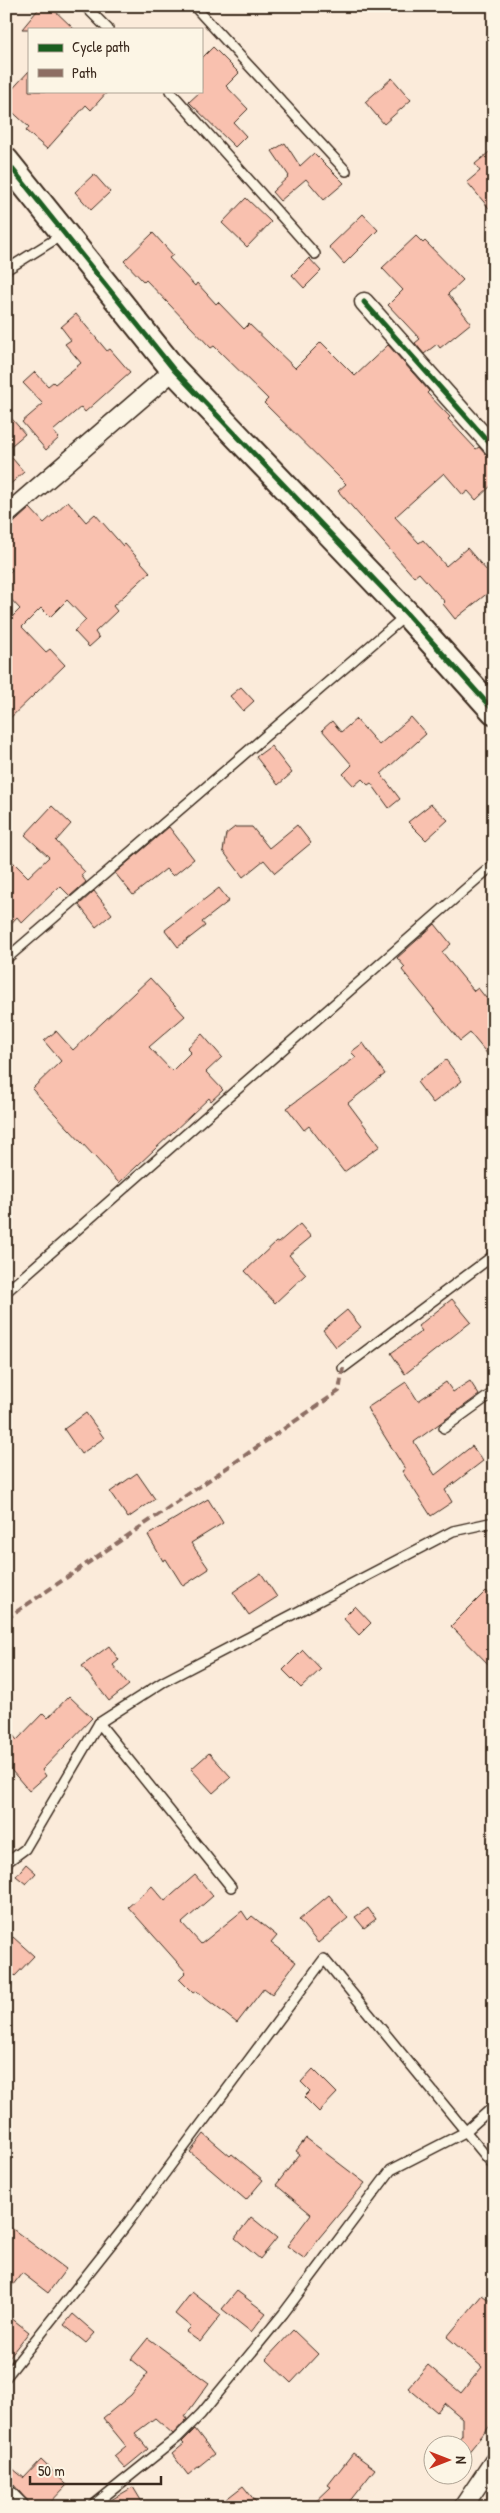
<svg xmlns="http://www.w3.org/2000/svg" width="500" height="2513" font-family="'Patrick Hand',sans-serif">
	<rect width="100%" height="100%" fill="#fbebda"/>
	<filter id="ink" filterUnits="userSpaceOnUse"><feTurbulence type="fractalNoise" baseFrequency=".02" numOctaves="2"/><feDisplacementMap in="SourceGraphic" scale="10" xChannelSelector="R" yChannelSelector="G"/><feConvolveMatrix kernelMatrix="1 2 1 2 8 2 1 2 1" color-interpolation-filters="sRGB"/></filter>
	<g filter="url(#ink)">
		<g fill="#f9c1af" stroke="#3b2a1e">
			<polygon points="41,6 50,6 74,29 22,29"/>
			<polygon points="213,47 239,73 226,86 248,109 234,123 246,136 235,147 189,102 201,91 201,59"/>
			<polygon points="29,71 29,91 108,91 91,110 86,105 47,149 26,131 29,127 6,106 6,96"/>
			<polygon points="392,78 411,100 384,124 365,102"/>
			<polygon points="285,143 300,166 314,153 344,183 324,200 306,179 280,201 272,192 289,176 272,151"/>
			<polygon points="494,148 494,214 467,182 480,171 475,164"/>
			<polygon points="94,174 110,192 91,210 75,192"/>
			<polygon points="246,198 271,222 247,247 222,223"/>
			<polygon points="363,214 378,230 344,264 329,247"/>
			<polygon points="153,233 173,255 169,258 195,286 197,283 216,304 218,302 244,329 249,324 295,368 321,342 355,376 388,345 429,391 427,393 450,417 448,419 476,449 479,447 486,455 494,458 494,483 476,500 468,491 463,495 444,473 395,517 419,543 423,540 446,566 467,548 494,579 494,588 455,619 443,604 445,602 419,573 414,577 338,491 346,484 264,403 268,399 214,346 211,348 146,280 144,282 124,261"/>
			<polygon points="416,236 423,243 425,241 463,280 448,294 471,323 440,348 437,344 424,354 415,343 420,339 388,305 403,290 382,268"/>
			<polygon points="309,258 321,271 304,288 292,275"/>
			<polygon points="76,314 107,351 110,349 130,372 85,412 81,407 53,431 59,438 46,450 22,422 43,404 23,383 35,372 48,386 53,382 55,384 81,363 65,344 71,340 61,327"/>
			<polygon points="6,412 25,434 6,450"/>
			<polygon points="6,451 24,472 6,488"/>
			<polygon points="68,501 86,522 95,514 123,546 125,544 150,572 113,606 117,611 95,632 99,638 89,647 74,631 86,620 67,600 50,617 41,608 22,627 46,652 50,649 65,665 6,722 6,623 20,609 6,594 6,576 12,570 6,564 6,530 30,508 44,523"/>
			<polygon points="241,687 254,701 243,711 230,696"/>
			<polygon points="411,717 426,734 381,774 400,799 389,808 371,783 368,785 362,779 354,786 343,774 352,765 322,730 332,721 341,732 356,719 379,745"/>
			<polygon points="271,746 292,773 278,785 256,757"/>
			<polygon points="431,804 448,820 426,840 408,822"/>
			<polygon points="52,806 71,824 56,841 85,872 81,875 86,882 70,896 60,886 22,923 17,917 6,929 6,855 28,877 49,857 25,835"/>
			<polygon points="297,825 311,843 275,873 264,860 243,877 223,851 226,834 235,827 252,827 269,848"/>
			<polygon points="169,827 194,859 173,876 166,869 133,895 115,873"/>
			<polygon points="219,888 229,901 202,922 205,926 178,947 165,930"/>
			<polygon points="94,891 112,914 96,927 79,905"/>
			<polygon points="435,924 451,944 442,952 474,991 478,988 486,998 494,992 494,1062 470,1033 460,1041 402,970 405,967 397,958"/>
			<polygon points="150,978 185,1016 149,1047 172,1071 191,1052 187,1048 202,1034 222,1057 206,1072 223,1090 211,1101 209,1098 119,1183 32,1089 61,1061 44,1041 56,1031 73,1050"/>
			<polygon points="363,1043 385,1074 348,1103 380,1146 344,1172 309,1126 304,1130 287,1108 356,1057 351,1052"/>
			<polygon points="446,1060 462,1081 433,1103 417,1082"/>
			<polygon points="300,1224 311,1237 289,1255 306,1274 275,1303 245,1271 276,1242 278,1243"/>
			<polygon points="452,1299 471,1322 405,1374 391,1353 422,1331 418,1326"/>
			<polygon points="347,1310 361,1327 336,1347 323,1330"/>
			<polygon points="470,1381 479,1395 414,1442 435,1475 472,1446 483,1461 445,1490 452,1502 431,1516 402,1471 405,1469 367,1408 406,1382 418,1401 446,1382 453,1392"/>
			<polygon points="86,1413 104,1438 81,1454 64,1429"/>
			<polygon points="137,1473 155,1499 128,1518 110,1492"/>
			<polygon points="208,1499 223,1523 191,1543 209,1569 183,1586 166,1559 163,1561 148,1535"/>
			<polygon points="261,1573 277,1597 249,1615 233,1592"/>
			<polygon points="486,1591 494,1598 494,1670 451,1626"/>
			<polygon points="355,1606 371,1623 359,1635 343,1618"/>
			<polygon points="109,1646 119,1660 113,1665 129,1685 109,1701 82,1666"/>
			<polygon points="303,1650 321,1669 301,1688 283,1670"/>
			<polygon points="69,1696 92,1718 42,1770 46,1776 29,1791 6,1764 6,1727 17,1740 43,1713 48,1718"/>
			<polygon points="209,1753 231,1777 213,1793 191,1769"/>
			<polygon points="26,1864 36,1873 26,1884 16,1876"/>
			<polygon points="195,1875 213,1896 182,1923 201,1944 242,1911 248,1920 252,1916 277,1936 271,1943 296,1962 272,1994 264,1988 237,2023 196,1991 193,1993 179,1979 186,1972 128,1907 152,1886 165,1901"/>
			<polygon points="329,1895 348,1918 318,1943 299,1920"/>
			<polygon points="368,1908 376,1919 364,1928 355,1917"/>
			<polygon points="13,1937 34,1956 15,1976 6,1967 6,1945"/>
			<polygon points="313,2069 337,2093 319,2112 304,2097 310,2091 301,2082"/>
			<polygon points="204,2134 230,2156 232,2154 263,2180 246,2200 190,2152"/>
			<polygon points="306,2138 365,2183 319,2238 305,2259 287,2246 311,2214 276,2185 300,2154 296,2151"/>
			<polygon points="251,2217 277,2238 260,2259 235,2238"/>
			<polygon points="6,2224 66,2269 48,2293 22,2273 6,2294"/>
			<polygon points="237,2291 266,2313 251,2332 222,2309"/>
			<polygon points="192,2292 221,2315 200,2342 186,2332 191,2327 175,2314"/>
			<polygon points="482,2295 494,2304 494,2421 462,2460 462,2446 454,2446 462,2435 462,2418 444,2403 437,2412 408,2388 428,2365 461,2393 482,2367 447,2337"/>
			<polygon points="6,2314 29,2332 6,2361"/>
			<polygon points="73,2314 95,2333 86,2343 64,2325"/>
			<polygon points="293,2330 318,2354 291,2383 266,2359"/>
			<polygon points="148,2338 209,2383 185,2416 187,2419 173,2434 155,2418 135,2433 148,2449 125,2468 114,2456 126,2446 103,2418 131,2395 148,2373 131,2359"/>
			<polygon points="195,2429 214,2454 188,2475 172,2454 184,2444 182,2442"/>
			<polygon points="353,2453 375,2469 345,2507 310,2507 331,2487 328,2485"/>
			<polygon points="41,2460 67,2485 46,2507 32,2507 14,2485 6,2482 6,2463 24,2478"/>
			<polygon points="243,2486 260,2507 216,2507"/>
			<polygon points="133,2487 145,2507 101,2507 106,2503"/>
		</g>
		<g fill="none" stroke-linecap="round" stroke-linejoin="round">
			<g stroke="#3b2a1e" stroke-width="12">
				<g id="lane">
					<polyline points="85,6 108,29"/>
					<polyline points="194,6 346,171"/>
					<polyline points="170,91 315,254"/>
					<polyline points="6,270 62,235"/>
					<polyline points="6,959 405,616"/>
					<polyline points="6,1292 494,864"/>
					<polyline points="343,1368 494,1255"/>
					<polyline points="444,1428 494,1392"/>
					<polyline points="99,1723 163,1682 453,1531 494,1522"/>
					<polyline points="6,1863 25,1849 99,1723 231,1887"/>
					<polyline points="6,2377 124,2228 324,1959 494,2166"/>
					<polyline points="91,2507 177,2438 201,2414 283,2314 391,2170 465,2132 494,2106"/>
				</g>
			</g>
			<g stroke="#3b2a1e" stroke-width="21">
				<g id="street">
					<polyline points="364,302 494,448"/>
					<polyline points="6,515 174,370"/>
					<polyline points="6,2493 20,2507"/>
					<polyline points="463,2507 494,2461"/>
				</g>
			</g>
			<g stroke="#3b2a1e" stroke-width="29">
				<polyline id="secondary" points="6,161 174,370 407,614 494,711"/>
			</g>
			<use href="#lane" stroke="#fcf5e5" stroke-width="9"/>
			<use href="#street" stroke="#fcf5e5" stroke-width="18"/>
			<use href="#secondary" stroke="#fcf5e5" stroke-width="25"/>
			<polyline stroke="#8d6e63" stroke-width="4" stroke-dasharray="8 4" stroke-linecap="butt" points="6,1619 339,1391 343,1368"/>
			<g stroke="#fcf5e5" stroke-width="8">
				<g id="cycleway">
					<polyline points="6,161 174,370 407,614 494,711"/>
					<polyline points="364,302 494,448"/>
				</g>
			</g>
			<use href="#cycleway" stroke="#1b5e20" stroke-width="5"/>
		</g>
	</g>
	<rect width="500" height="2513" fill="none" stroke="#fcf5e5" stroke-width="25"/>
	<rect x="12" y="12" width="475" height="2488" fill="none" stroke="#3b2a1e" stroke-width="2" filter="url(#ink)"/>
	<rect x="28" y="28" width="175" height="65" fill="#fcf5e5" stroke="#afa495"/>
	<rect x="38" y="44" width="25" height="8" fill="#1b5e20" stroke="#afa495"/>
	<text x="72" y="52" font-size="15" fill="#3b2a1e">Cycle path</text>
	<rect x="38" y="69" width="25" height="8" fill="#8d6e63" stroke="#afa495"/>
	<text x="72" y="78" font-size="15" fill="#3b2a1e">Path</text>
	<g transform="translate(448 2460) rotate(90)"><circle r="24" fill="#fcf5e5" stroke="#afa495"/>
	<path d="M0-4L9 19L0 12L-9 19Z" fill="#c8321e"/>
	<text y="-8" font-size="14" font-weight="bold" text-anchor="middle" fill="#3b2a1e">N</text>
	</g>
	<path d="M30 2476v8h131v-8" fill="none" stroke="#3b2a1e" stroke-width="2.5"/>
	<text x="38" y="2476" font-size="15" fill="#3b2a1e" stroke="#fcf5e5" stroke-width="4" paint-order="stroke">50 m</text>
</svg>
